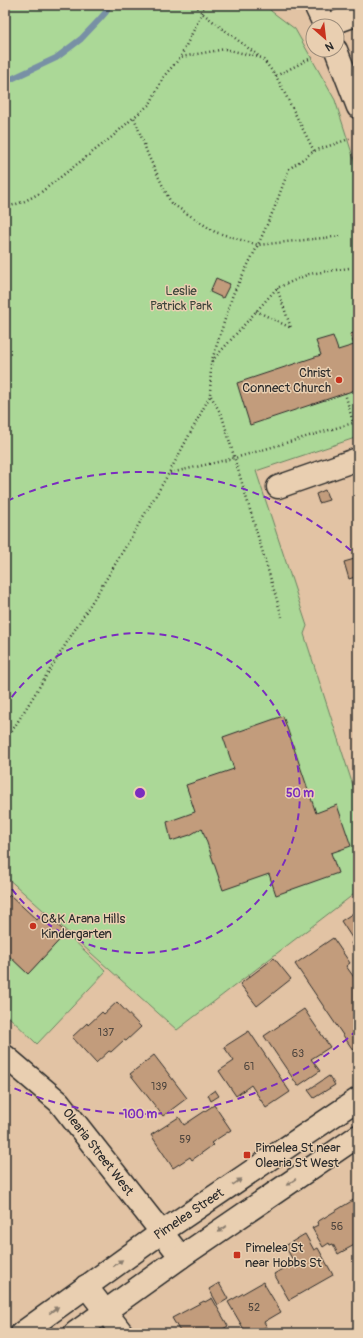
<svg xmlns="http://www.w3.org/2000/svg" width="363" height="1338" font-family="Pangolin,sans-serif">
	<rect width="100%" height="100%" fill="#e2c3a4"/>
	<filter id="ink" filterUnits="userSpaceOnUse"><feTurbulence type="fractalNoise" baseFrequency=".025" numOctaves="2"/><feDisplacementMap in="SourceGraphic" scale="8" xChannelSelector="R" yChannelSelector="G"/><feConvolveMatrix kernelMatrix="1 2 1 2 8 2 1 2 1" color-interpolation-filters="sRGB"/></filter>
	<g filter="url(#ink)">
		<g fill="#abd897" stroke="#6b8261">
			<polygon points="5,5 268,5 271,11 295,29 335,100 358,172 358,437 256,471 307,626 304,634 358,801 358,891 177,1030 5,876"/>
			<polygon points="66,933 106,971 37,1044 5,1013 5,952 28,974"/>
		</g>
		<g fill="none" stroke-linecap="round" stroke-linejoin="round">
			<polyline stroke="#7890a5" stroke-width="6" points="5,82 56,58 81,39 99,20 106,12 109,5"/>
		</g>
		<g fill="#c29c7b" stroke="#2b2b2b">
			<polygon points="216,278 230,284 223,298 210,292"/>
			<polygon points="358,332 358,389 250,425 237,383 321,355 316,341 333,336 338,350 354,345 350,334"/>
			<polygon points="325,490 329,500 319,503 316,494"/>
			<polygon points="358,558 358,576 349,579 344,562"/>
			<polygon points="283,716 316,813 337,805 351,846 331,853 338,873 276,895 269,874 223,890 202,828 190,835 171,841 167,822 195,812 186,785 234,769 223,737"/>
			<polygon points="10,895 37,920 44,912 66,933 28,974 5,952 5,900"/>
			<polygon points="358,910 358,949 356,951 351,943 354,941 341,921"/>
			<polygon points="333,938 350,963 346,966 358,983 358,1046 353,1050 295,964"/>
			<polygon points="274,958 291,979 257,1006 240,984"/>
			<polygon points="117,1002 141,1027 126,1041 124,1040 111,1052 109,1051 96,1063 72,1037 87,1023 88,1025 102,1012 104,1014"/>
			<polygon points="304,1009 330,1047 311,1059 320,1071 298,1086 264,1036"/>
			<polygon points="249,1031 290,1092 266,1108 251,1085 236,1096 219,1071 234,1061 224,1047"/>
			<polygon points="154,1055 187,1098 163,1116 130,1074"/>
			<polygon points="329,1076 335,1085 314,1098 308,1090"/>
			<polygon points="215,1090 219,1096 211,1101 208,1095"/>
			<polygon points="214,1105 231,1130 211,1143 213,1145 192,1160 190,1157 173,1168 151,1135 179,1117 184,1125"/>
			<polygon points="355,1199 358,1205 358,1243 338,1254 333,1244 330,1245 329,1243 323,1247 312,1228 318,1225 317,1222"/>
			<polygon points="305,1234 314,1250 318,1248 333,1275 289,1300 274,1274 294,1262 285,1246"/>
			<polygon points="263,1282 281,1312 264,1322 267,1327 261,1329 260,1333 242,1333 245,1331 228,1302"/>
			<polygon points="219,1283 228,1299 218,1305 209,1289"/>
			<polygon points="212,1298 228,1326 223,1329 226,1333 181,1333 172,1318 204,1301 205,1302"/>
		</g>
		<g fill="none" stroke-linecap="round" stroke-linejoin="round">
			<g stroke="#2b2b2b" stroke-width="25">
				<g id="minor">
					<polyline points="278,487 358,459"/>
					<polyline points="5,1056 59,1102 181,1257"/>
					<polyline points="86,1286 122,1333"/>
				</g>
			</g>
			<g stroke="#2b2b2b" stroke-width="25">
				<g id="major">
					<polyline points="315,5 325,26"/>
					<polyline points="325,26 358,14"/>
					<polyline points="336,50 358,107"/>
					<polyline points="22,1333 162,1232 358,1099"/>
					<polyline points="75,1333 181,1257 358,1136"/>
				</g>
			</g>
			<g stroke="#2b2b2b" stroke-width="2.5" stroke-dasharray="1 3" stroke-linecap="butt">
				<polyline points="195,5 202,13 260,57"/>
				<polyline points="181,56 202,13 204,5"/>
				<polyline points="276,76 313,57"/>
				<polyline points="314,151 276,76 262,58 225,49 181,57 164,76 150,104 134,117 148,155 171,203 215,232 258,245 342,236"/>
				<polyline points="5,208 25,201 40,193 112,137 134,117"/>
				<polyline points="256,311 291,328 277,288"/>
				<polyline points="212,361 277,288 309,274 349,268"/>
				<polyline points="211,396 222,416 282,617"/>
				<polyline points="170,473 235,458 353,423 345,393"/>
				<polyline points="5,736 12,731 113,568 169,473 210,396 211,363 233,294 258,245 274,209 289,169 314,151 352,138"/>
			</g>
			<use href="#minor" stroke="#e9cfb1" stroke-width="22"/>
			<use href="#major" stroke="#e9cfb1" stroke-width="22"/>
		</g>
		<defs><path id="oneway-solid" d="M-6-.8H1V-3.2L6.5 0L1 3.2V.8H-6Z"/></defs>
		<g fill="#8a7d6e">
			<use href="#oneway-solid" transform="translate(237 1182) rotate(-34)"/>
			<use href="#oneway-solid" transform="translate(291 1182) rotate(146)"/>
			<use href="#oneway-solid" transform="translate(222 1229) rotate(145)"/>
			<use href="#oneway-solid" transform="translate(118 1263) rotate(-36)"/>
			<use href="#oneway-solid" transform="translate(54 1310) rotate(-36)"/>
		</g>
	</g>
	<g fill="none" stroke="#7b2cbf" stroke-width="2" stroke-dasharray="7 5">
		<path d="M5 707A160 160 0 1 1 5 879"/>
		<path d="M357 1030A321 321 0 0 1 7 1085M7 501A321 321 0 0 1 357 556"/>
	</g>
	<g fill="#c8321e" stroke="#e9cfb1" stroke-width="1.5">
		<circle cx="339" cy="380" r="4"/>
		<circle cx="33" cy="926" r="4"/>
		<rect x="243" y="1151" width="8" height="8" rx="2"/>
		<rect x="233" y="1251" width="8" height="8" rx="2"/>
	</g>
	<g text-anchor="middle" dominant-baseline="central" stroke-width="3" stroke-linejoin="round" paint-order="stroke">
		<g font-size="11" fill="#51473f">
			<text x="106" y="1032">137</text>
			<text x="298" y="1053">63</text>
			<text x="249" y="1066">61</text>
			<text x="159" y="1086">139</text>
			<text x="185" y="1139">59</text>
			<text x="337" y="1226">56</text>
			<text x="254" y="1307">52</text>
		</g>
		<g font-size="13" fill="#3e453b" stroke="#e9cfb1">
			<text x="181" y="291">Leslie<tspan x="181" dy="15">Patrick Park</tspan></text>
		</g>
		<g font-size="13" fill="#2b2b2b" stroke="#e9cfb1" text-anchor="start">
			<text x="331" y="373" text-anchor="end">Christ<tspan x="331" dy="15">Connect Church</tspan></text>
			<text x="41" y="919">C&amp;K Arana Hills<tspan x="41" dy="15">Kindergarten</tspan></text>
			<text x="255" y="1148">Pimelea St near<tspan x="255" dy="15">Olearia St West</tspan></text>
			<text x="245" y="1248">Pimelea St<tspan x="245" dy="15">near Hobbs St</tspan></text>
		</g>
		<g font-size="13" fill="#2b2b2b" stroke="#e9cfb1">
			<text transform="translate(98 1152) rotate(52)">Olearia Street West</text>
			<text transform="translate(189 1214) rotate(-34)">Pimelea Street</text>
		</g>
	</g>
	<circle cx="140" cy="793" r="6" fill="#7b2cbf" stroke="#e9cfb1" stroke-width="2"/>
	<g font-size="12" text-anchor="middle" font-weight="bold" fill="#7b2cbf" stroke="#e9cfb1" stroke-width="3" stroke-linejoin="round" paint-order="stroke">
		<text x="300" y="797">50 m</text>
		<text x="140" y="1118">100 m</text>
	</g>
	<rect width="363" height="1338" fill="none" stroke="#e9cfb1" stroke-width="20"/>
	<rect x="10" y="10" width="343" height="1318" fill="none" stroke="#2b2b2b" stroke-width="1.5" filter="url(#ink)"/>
	<g transform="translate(325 38) rotate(152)"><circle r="19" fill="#e9cfb1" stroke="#9d8d7b"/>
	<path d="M0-3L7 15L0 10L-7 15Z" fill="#c8321e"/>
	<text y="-6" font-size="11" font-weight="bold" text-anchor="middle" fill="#2b2b2b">N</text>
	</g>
</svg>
